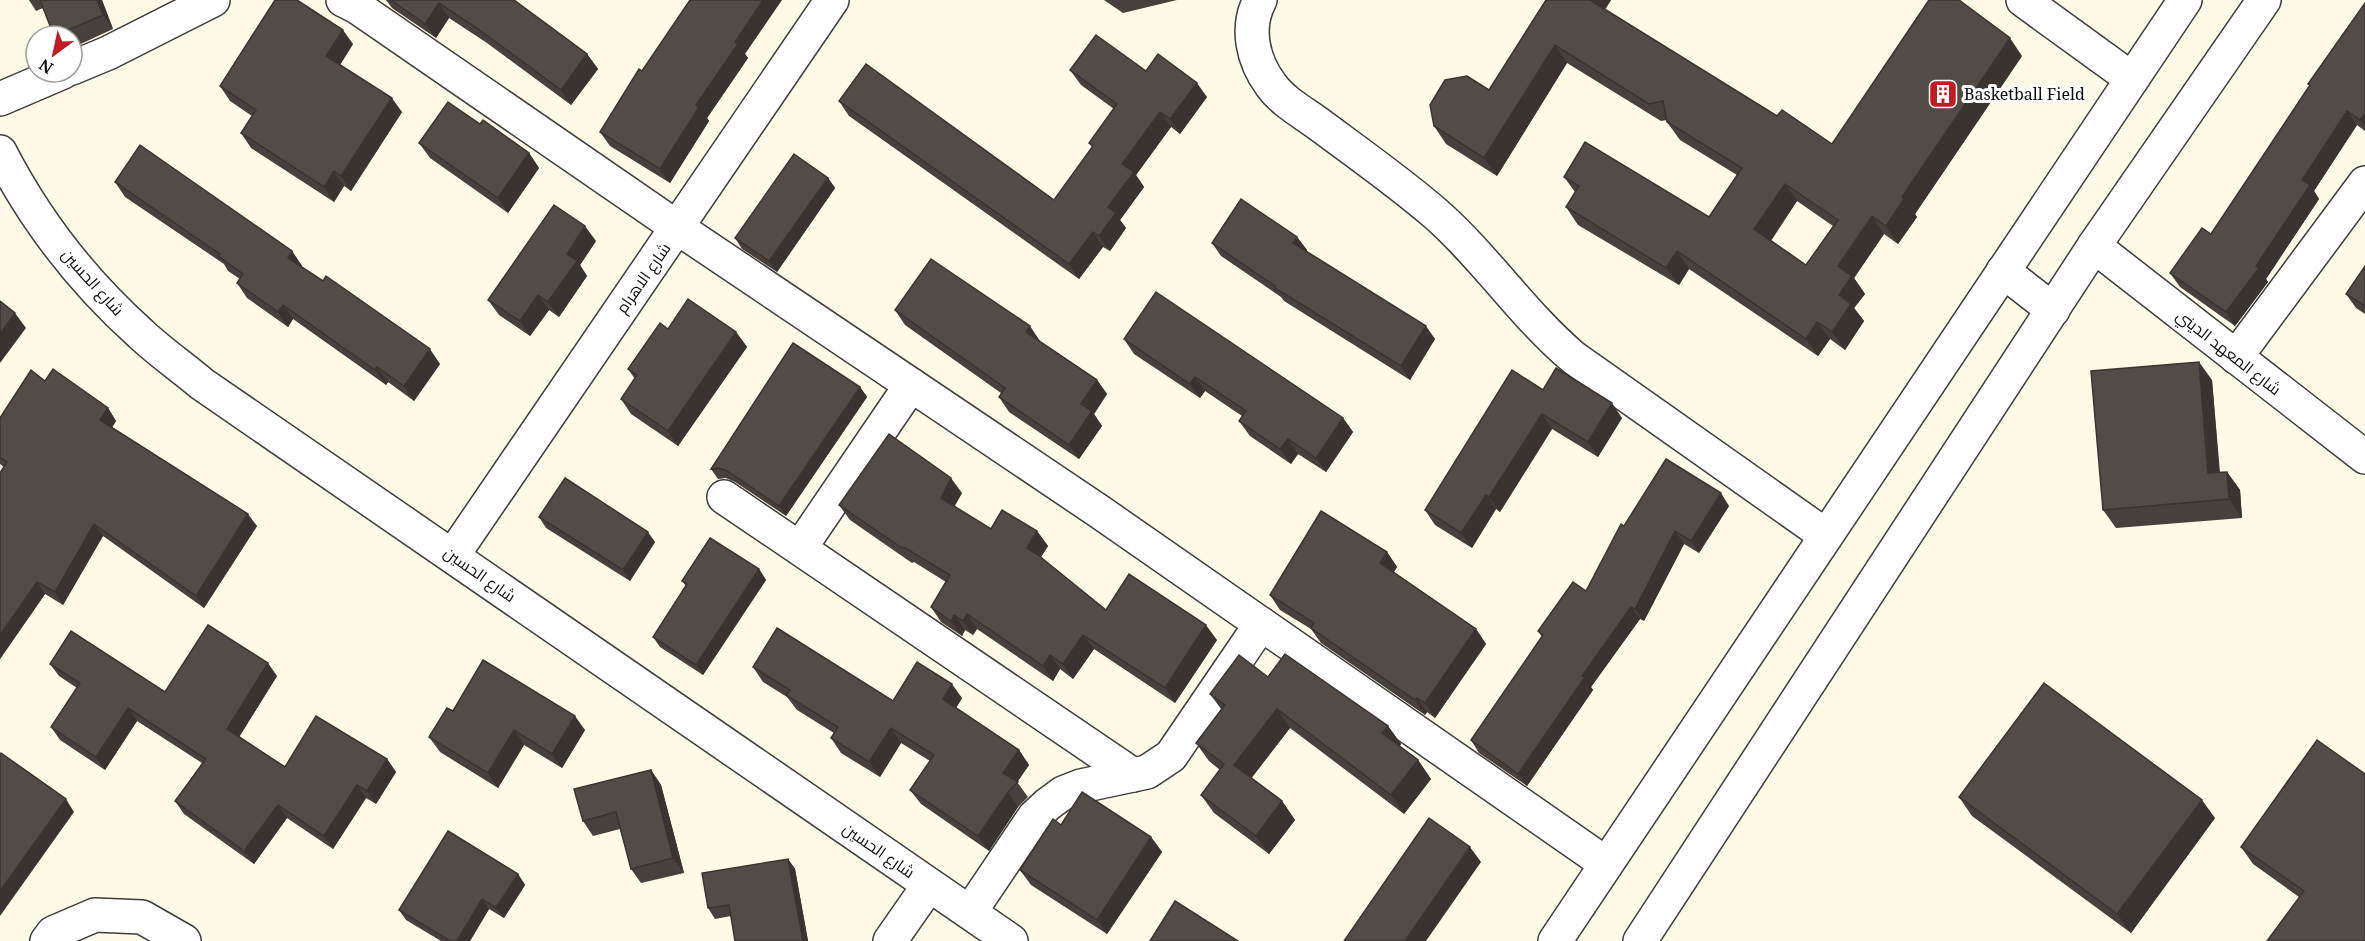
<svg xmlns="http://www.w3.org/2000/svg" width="2365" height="941" font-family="'Noto Serif',Cairo,serif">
	<rect width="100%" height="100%" fill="#fffae7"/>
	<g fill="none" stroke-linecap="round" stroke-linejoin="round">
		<g stroke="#3d3d3d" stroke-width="36">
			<g id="minor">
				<polyline points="343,0 357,7 678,228 1100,512 1605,863"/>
				<path d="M1260 0C1245 28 1253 61 1271 85 1283 102 1304 113 1320 125 1359 154 1399 182 1436 214 1486 258 1523 315 1574 358L1825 535"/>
				<polyline points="2023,0 2132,79"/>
				<polyline points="72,68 108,53 213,0"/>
				<polyline points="0,99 63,72"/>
				<path d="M0 152C35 220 84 283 141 334 160 352 182 367 202 384L1011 941"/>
				<polyline points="2094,246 2365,457"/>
				<polyline points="2003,271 2053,310"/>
				<polyline points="2236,357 2365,183"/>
				<polyline points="724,497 1133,775"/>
				<polyline points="800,548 911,385"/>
				<polyline points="453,555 832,0"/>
				<polyline points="970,912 1034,817 1048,804 1063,793 1081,786 1147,772 1171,756 1261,624"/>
				<polyline points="47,941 53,933 95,915 142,917 184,941"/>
				<polyline points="890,941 929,885"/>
				<polyline points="1555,941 2185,0"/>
				<polyline points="1640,941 2094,246 2264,0"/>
			</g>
		</g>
		<use href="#minor" stroke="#fff" stroke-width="33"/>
	</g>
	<g fill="#47403c" fill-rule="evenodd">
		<polygon points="29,0 102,0 113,29 72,48 72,36 54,36 43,8 36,11"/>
		<polygon points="386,0 514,0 587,54 598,69 571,105 487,43 449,18 436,38 392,8"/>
		<polygon points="1104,0 1177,0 1123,13"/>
		<path d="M1546 0H1611L1605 9 1777 116 1832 144 2022 56 1915 214 1917 217 1898 244 1884 234 1854 278 1865 294 1854 308 1864 321 1845 350 1830 339 1818 356 1689 269 1679 285 1578 225 1566 207 1575 192 1564 177 1709 217 1737 175 1680 140 1667 122V120L1661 121 1567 63 1497 176 1446 144 1434 126 1489 90ZM1797 201 1833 226 1806 265 1771 241Z"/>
		<polygon points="2365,3 2365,131 2357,125 2314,191 2319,199 2266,279 2268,282 2235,326 2180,287 2170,273 2211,234 2310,86 2308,84"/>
		<polygon points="353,44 340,65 402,112 351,191 344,186 334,202 251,148 241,133 252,116 230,101 220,86"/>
		<polygon points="745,54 748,58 707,118 709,121 670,183 610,146 600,132"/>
		<polygon points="1070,70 1146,71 1207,97 1180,134 1171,127 1136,175 1144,187 1120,220 1126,228 1110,251 1103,247 1079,279 849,116 839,101 1054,200 1092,147 1089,143 1114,109 1081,85"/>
		<polygon points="480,124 529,153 539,168 508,213 430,158 419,143"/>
		<polygon points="828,178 835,188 777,272 742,249 735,238"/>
		<polygon points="115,182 292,251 302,266 302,267 440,364 414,401 388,382 386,385 293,319 288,327 247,298 237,283 240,279 228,271 224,264 125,197"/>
		<polygon points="1297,237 1307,250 1306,251 1435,339 1410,380 1284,301 1281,297 1221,256 1212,243"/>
		<polygon points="596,241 580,265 587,276 559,317 549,310 530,336 499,315 488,300"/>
		<polygon points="2365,266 2365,314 2356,308 2346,294"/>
		<polygon points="895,310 1040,341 1097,380 1107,394 1094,414 1102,426 1079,459 1009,412 999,397 1001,393 905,325"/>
		<polygon points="668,329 736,332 747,347 678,446 631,414 621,399 635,379 628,369"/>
		<polygon points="1124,339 1343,418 1353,432 1326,472 1298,454 1291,464 1250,436 1239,421 1242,416 1205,391 1200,398 1134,354"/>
		<polygon points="2212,380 2220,472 2227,472 2240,490 2242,518 2116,528 2103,510"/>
		<polygon points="45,381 108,408 116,421 112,428 257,526 204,608 103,536 63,605 45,594 0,659 4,467 0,464 0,418"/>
		<polygon points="860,387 867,397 786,516 735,482 726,478 718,479 711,469"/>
		<polygon points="1543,390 1622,418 1598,457 1552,429 1500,512 1496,509 1472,548 1435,525 1425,510"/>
		<polygon points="962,493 954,506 991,529 1037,531 1048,546 1041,557 1106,610 1217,640 1175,703 1094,649 1073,679 1060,669 1053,681 977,629 973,635 965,630 962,636 941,622 931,607 946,582 914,562 912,563 850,520 839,505"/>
		<polygon points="1729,506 1699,553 1684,544 1644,621 1640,619 1591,687 1593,690 1527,786 1479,753 1471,740 1542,637 1538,631 1586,591 1624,526"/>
		<polygon points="539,517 655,542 630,581 546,528"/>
		<polygon points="1387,552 1397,567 1394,572 1476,629 1486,644 1435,718 1427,712 1425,715 1321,643 1311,629 1280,610 1270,595"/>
		<polygon points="759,569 766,580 703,675 660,647 653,637 686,586 682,581"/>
		<polygon points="50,664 165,692 277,676 239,737 285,767 387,759 396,772 376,804 366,798 333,849 287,818 254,864 184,814 175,801 202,763 137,721 105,770 60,740 51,727 77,688 59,676"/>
		<polygon points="753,667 893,701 962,698 956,708 1019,750 1029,765 1017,782 1028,797 1018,807 989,851 921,804 910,790 930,761 901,743 880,777 841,753 831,738 834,733 797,710 787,697 763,682"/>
		<polygon points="1268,677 1388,726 1401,744 1400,746 1418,760 1431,779 1404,814 1290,728 1251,778 1282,801 1295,820 1269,854 1214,813 1201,795 1220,770 1209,761 1196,743 1221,709 1210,694"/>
		<polygon points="453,711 585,730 562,768 524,745 498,788 440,752 429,737"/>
		<polygon points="651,770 661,785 684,873 641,883 631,869 620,829 593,836 583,821"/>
		<polygon points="2365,774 2365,941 2299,897 2253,864 2241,847"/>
		<polygon points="1959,797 2215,818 2131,933 1972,816"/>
		<polygon points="1061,825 1151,837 1162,852 1107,934 1031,885 1020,870"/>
		<polygon points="788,859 795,869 808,941 735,941 731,916 715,919 708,908"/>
		<polygon points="518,874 525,885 504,918 489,909 470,941 441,941 406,920 399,910"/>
	</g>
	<g fill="#3a3431">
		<polygon points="97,0 102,0 113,29 103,15"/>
		<polygon points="763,0 782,0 745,54 748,58 707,118 709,121 670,183 660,169 696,105 735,42"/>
		<polygon points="1589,0 1611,0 1601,16"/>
		<polygon points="439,3 449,18 436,38 425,24"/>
		<polygon points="343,30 353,44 336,71 326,56"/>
		<polygon points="2010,38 2022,56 1915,214 1917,217 1898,244 1886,226 1902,197"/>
		<polygon points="1555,45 1567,63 1497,176 1484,158"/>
		<polygon points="587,54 598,69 571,105 561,90"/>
		<polygon points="1197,83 1207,97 1180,134 1170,119"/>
		<polygon points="392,98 402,112 351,191 341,176"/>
		<polygon points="2347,111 2357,125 2314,191 2319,199 2266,279 2268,282 2235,326 2226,312 2302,180"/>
		<polygon points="1160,112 1171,127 1136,175 1144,187 1120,220 1126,228 1110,251 1099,236 1122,164"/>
		<polygon points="2365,114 2365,127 2360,120"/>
		<polygon points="529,153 539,168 508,213 498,198"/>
		<polygon points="334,171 344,186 334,202 324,187"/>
		<polygon points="828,178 835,188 777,272 769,261"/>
		<polygon points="1785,184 1797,201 1766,247 1754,229"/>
		<polygon points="1872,216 1884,234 1854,278 1865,294 1854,308 1864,321 1845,350 1832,332 1838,266"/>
		<polygon points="585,226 596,241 580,265 587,276 559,317 548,302 567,254"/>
		<polygon points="1093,232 1103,247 1079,279 1069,264"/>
		<polygon points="1297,237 1307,250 1302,257 1293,243"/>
		<polygon points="292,251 302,266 298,272 288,258"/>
		<polygon points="1677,251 1689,269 1679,285 1666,268"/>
		<polygon points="538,295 549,310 530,336 520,321"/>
		<polygon points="283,305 293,319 288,327 278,312"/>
		<polygon points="15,313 26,328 0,363 0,334"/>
		<polygon points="1817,322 1830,339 1818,356 1806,339"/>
		<polygon points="1030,326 1040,341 1026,332"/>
		<polygon points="1426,326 1435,339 1410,380 1401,366"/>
		<polygon points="736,332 747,347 678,446 668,431"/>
		<polygon points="430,349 440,364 414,401 404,386"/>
		<polygon points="2199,362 2212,380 2221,492 2208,473"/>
		<polygon points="377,367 388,382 386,385 375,370"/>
		<polygon points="1195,377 1205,391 1200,398 1190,384"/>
		<polygon points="1097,380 1107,394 1094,414 1102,426 1079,459 1069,445 1081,404"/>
		<polygon points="860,387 867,397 786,516 779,506"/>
		<polygon points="1612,403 1622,418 1598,457 1588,442"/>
		<polygon points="108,408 116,421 108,432 100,420"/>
		<polygon points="1542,414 1552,429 1500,512 1489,497"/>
		<polygon points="1343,418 1353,432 1326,472 1316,458"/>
		<polygon points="1288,439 1298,454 1291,464 1280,449"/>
		<polygon points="2227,472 2240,490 2242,518 2229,499"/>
		<polygon points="951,478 962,493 951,513 941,498"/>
		<polygon points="1721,493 1729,506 1699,553 1691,541"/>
		<polygon points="1486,495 1496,509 1472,548 1461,533"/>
		<polygon points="248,514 257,526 204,608 196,596"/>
		<polygon points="94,524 103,536 63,605 55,592"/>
		<polygon points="1037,531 1048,546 1037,563 1027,548"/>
		<polygon points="1675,531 1684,544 1644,621 1635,609"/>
		<polygon points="648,532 655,542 630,581 623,570"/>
		<polygon points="1387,552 1397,567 1390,577 1380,563"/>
		<polygon points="759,569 766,580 703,675 696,665"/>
		<polygon points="37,582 45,594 0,659 0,635"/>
		<polygon points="1631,607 1640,619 1591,687 1593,690 1527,786 1518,774 1582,676"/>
		<polygon points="967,614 977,629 973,635 963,621"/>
		<polygon points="954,615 965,630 962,636 951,621"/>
		<polygon points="1206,625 1217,640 1175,703 1165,688"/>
		<polygon points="1476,629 1486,644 1435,718 1425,703"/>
		<polygon points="1083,635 1094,649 1073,679 1063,664"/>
		<polygon points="1050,655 1060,669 1053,681 1043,666"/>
		<polygon points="268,663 277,676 236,742 227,729"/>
		<polygon points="952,684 962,698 953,713 943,699"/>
		<polygon points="1417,698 1427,712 1425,715 1415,700"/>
		<polygon points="128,708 137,721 105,770 96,757"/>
		<polygon points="1277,709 1290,728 1247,784 1234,765"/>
		<polygon points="575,716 585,730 562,768 552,754"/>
		<polygon points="1388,726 1401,744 1396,752 1382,733"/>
		<polygon points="891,728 901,743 880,777 869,762"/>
		<polygon points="514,730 524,745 498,788 488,773"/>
		<polygon points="1019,750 1029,765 1016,784 1003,773"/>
		<polygon points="387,759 396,772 376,804 367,791"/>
		<polygon points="1418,760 1431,779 1404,814 1391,795"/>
		<polygon points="651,770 661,785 684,873 673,858"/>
		<polygon points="357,785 366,798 333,849 324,836"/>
		<polygon points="1008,792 1018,807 989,851 978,836"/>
		<polygon points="66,799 74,812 0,916 0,891"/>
		<polygon points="2202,800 2215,818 2131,933 2117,914"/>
		<polygon points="1282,801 1295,820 1269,854 1256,836"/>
		<polygon points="278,805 287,818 254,864 244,851"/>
		<polygon points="1151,837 1162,852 1107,934 1097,920"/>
		<polygon points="1470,847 1481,862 1426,941 1405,941"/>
		<polygon points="788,859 795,869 808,941 803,941"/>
		<polygon points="518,874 525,885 504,918 496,908"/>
		<polygon points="482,899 489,909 470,941 457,941"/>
	</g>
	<g fill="#534b46" stroke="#3a3431" stroke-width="1.5" fill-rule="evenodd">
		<polygon points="40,0 97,0 103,15 54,36"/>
		<polygon points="275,0 297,0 343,30 326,56 392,98 341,176 334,171 324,187 241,133 256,110 220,86"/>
		<polygon points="391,0 514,0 587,54 561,90 477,28 439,3 425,24"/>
		<polygon points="690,0 763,0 735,42 738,44 696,105 699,107 660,169 600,132 639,69 642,71"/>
		<path d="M1546 0H1590L1777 116 1782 110 1832 144 1929 0H1959L2010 38 1902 197 1904 199 1886 226 1872 216 1838 266 1852 276 1839 295 1851 304 1832 332 1817 322 1806 339 1677 251 1666 268 1566 207 1579 186 1564 177 1585 142 1709 217 1742 168 1667 122 1663 101 1649 104 1555 45 1484 158 1434 126 1430 105 1445 80 1467 76 1489 90ZM1785 184 1838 220 1806 265 1754 229Z"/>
		<polygon points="2365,3 2365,114 2360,120 2347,111 2302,180 2310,185 2256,266 2259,268 2226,312 2170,273 2202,228 2211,234 2310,85 2308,84"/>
		<polygon points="1096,35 1146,71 1158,54 1197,83 1170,119 1160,112 1122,164 1134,172 1108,207 1116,213 1099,236 1093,232 1069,264 839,101 866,64 1054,200 1093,146 1089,143 1117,104 1070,70"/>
		<polygon points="448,102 480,124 483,120 529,153 498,198 419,143"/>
		<polygon points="140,145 292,251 288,258 323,281 326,276 430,349 404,386 377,367 375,370 283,305 278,312 237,283 243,274 218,256 220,254 115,182"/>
		<polygon points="794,154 828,178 769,261 735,238"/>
		<polygon points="1241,199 1297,237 1293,243 1426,326 1401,366 1275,288 1275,286 1212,243"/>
		<polygon points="554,205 585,226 567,254 577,261 548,302 538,295 520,321 488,300"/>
		<polygon points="931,259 1030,326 1026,332 1097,380 1081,404 1092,411 1069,445 999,397 1005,388 895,310"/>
		<polygon points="2365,266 2365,306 2346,294"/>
		<polygon points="1156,292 1343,418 1316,458 1288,439 1280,449 1239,421 1246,411 1195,377 1190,384 1124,339"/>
		<polygon points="688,299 736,332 668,431 621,399 637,375 628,369 660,323 668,329"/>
		<polygon points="0,301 15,313 0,334"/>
		<polygon points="793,343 860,387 779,506 727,471 719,468 711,469"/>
		<polygon points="2199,362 2208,473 2227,472 2229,499 2103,510 2091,371"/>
		<polygon points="1556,368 1612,403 1588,442 1542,414 1489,497 1486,495 1461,533 1425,510 1512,370 1543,390"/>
		<polygon points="53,369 108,408 100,420 248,514 196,596 94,524 55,592 37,582 0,635 0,473 7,462 0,457 0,418 31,370 45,381"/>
		<polygon points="889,434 951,478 941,498 991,529 1002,510 1037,531 1027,548 1038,555 1106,610 1129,574 1206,625 1165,688 1083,635 1063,664 1050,655 1043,666 967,614 963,621 954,615 951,621 931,607 950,575 904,547 902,548 839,505"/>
		<polygon points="1666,459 1721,493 1691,541 1675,531 1635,609 1631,607 1582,676 1585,677 1518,774 1471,740 1543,635 1538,631 1573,582 1586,591 1621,524 1624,526"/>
		<polygon points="565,478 648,532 623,570 539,517"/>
		<polygon points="1321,511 1387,552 1380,563 1476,629 1425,703 1417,698 1415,700 1311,628 1314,623 1270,595"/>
		<polygon points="710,538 759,569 696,665 653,637 687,584 682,581"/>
		<polygon points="208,625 268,663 227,729 285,767 316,716 387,759 367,791 357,785 324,836 278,805 244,851 175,801 206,759 128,708 96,757 51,727 80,683 50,664 71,631 165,692"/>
		<polygon points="777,628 893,701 917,662 952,684 943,699 1019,750 1003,773 1018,782 1008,792 978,836 910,790 934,755 891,728 869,762 831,738 838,727 786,695 790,690 753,667"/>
		<polygon points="1285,654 1388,726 1382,733 1418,760 1391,795 1277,709 1234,765 1282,801 1256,836 1201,795 1224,764 1196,743 1225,705 1210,694 1239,655 1268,677"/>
		<polygon points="483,660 575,716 552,754 514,730 488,773 429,737 447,708 453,711"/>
		<polygon points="2044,683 2202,800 2117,914 1959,797"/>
		<polygon points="2317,740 2365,774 2365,941 2267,941 2304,891 2241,847"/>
		<polygon points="1,753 66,799 0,891 0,754"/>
		<polygon points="651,770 673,858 631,869 616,812 583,821 574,789"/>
		<polygon points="1082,792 1151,837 1097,920 1020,870 1053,819 1061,825"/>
		<polygon points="1429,818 1470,847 1405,941 1344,941"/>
		<polygon points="448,831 518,874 496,908 482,899 457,941 450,941 399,910"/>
		<polygon points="788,859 803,941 735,941 729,905 708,908 702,873"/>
		<polygon points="1175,901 1238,941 1150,941"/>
	</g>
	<defs>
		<g id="building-square" transform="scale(1.5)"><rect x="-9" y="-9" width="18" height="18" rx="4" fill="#c11b26" stroke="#fff"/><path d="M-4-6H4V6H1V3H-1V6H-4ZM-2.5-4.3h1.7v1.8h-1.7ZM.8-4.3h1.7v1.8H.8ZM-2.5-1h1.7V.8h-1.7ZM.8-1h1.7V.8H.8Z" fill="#fff"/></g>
	</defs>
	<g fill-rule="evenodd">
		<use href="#building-square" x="1943" y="94"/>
	</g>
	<g text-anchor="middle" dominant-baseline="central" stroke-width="6" stroke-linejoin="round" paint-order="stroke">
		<g font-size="16" fill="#0a0a0a" stroke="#fff" text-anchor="start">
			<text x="1964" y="94">Basketball Field</text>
		</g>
		<g font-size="16" fill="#0a0a0a" stroke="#fff">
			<text transform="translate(643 278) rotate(-55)">شارع الاهرام</text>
			<text transform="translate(93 282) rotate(48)">شارع الحسين</text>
			<text transform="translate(2229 352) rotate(38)">شارع المعهد الديني</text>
			<text transform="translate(480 574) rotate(35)">شارع الحسين</text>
			<text transform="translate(879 850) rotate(35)">شارع الحسين</text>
		</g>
	</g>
	<g transform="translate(54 54) rotate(213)"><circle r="28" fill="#ffffff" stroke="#9d9d9d" stroke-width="1.5"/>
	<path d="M0-4.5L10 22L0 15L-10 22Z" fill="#c11b26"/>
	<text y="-9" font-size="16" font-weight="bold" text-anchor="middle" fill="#0a0a0a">N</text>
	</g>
</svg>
